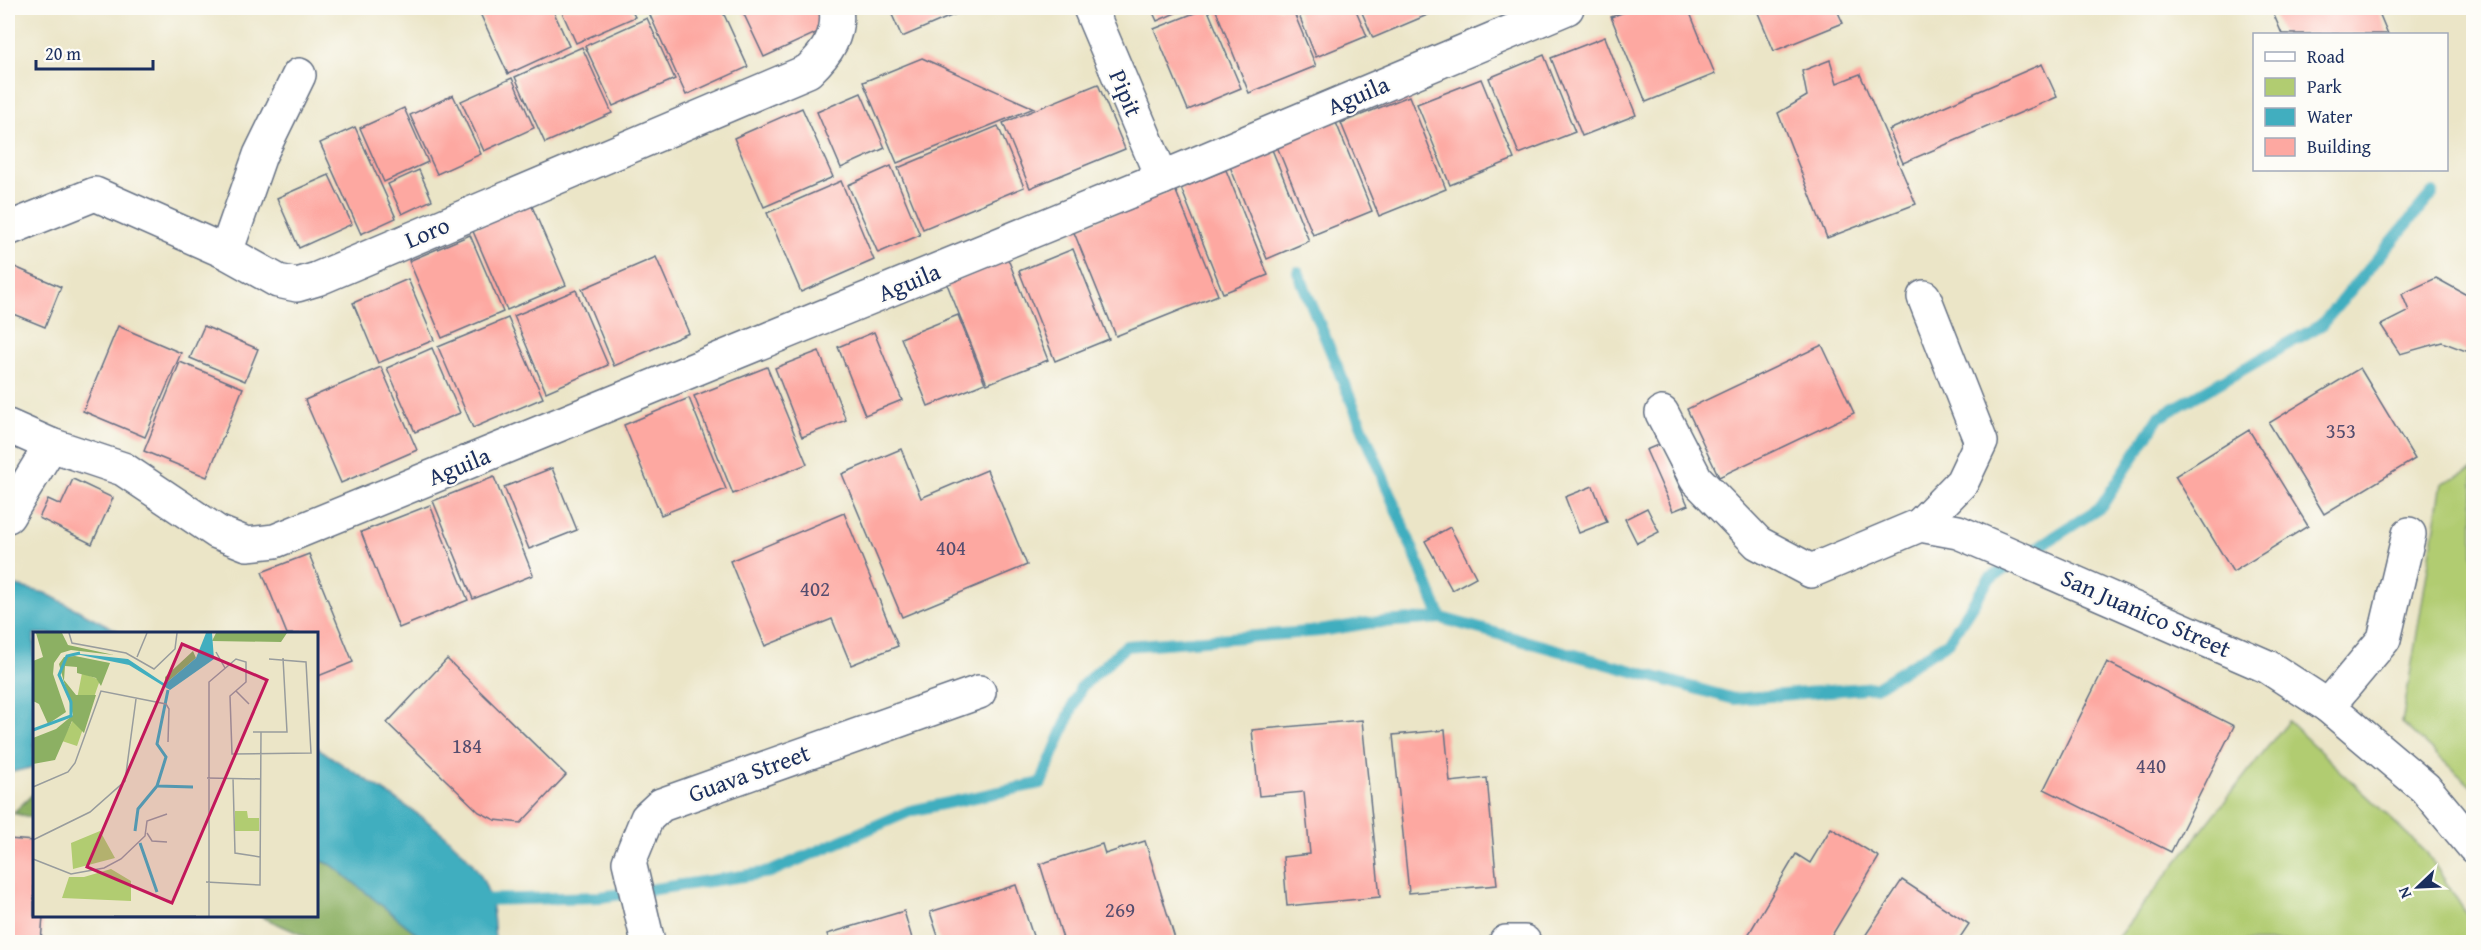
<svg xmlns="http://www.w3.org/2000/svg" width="2481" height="950" font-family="'Gentium Book Plus',serif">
	<rect width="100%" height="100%" fill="#fdfcf7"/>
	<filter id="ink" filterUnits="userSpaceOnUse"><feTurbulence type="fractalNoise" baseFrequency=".0167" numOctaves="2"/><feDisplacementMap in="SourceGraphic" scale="12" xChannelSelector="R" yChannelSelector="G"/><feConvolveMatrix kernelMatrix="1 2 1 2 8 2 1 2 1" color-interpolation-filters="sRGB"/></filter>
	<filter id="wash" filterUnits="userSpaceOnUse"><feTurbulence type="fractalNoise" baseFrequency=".008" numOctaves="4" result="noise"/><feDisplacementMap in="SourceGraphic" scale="24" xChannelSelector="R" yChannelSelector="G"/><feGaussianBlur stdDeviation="1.35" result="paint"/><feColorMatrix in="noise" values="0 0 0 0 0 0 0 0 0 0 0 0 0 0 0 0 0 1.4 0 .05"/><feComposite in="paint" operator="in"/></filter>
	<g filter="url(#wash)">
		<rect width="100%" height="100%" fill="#ebe5c7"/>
		<g fill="#b1cc71" stroke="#667e68" stroke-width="1.5">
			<polygon points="2473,469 2473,788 2402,723 2442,483"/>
			<polygon points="2288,721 2427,853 2473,924 2473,942 2114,942"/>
		</g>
		<g fill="#8cb063" stroke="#547060" stroke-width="1.5">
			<polygon points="34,793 34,818 13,813"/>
			<polygon points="317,859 332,865 427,942 318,942 260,916 316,916"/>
		</g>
		<g fill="#41aebf" stroke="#2e6e8e" stroke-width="1.5">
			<polygon points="8,584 45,593 122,633 34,634 34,767 8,773"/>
			<path d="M317 747C363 781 459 830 483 880 493 900 494 921 495 942H427L332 865 317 859Z"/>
		</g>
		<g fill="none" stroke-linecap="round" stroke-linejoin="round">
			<g stroke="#41aebf" stroke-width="12">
				<polyline points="1298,272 1441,618"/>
				<polyline points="1949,641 1989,579 2101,507 2159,417 2321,325 2433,193"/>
				<polyline points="476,900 601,897 770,872 910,811 1041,783 1081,687 1126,646 1320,631 1368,623 1441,618 1734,699 1876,687 1945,644"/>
			</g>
		</g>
		<g id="blocks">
			<g fill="#fda8a1">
				<polygon points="481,8 552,8 569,46 508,74 478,9"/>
				<polygon points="560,8 630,8 635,17 576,43"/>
				<polygon points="662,8 721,8 748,67 686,95 649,13"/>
				<polygon points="741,8 818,8 827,28 764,57"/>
				<polygon points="889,8 970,8 902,37"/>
				<polygon points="1151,8 1187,8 1157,21"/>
				<polygon points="1207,8 1241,88 1188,110 1154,29"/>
				<polygon points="1215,8 1292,8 1316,66 1249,93"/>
				<polygon points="1296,8 1355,8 1367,36 1316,57"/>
				<polygon points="1360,8 1430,8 1432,13 1373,38"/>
				<polygon points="1635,8 1688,8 1715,74 1646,102 1611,17"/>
				<polygon points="1756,8 1836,8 1843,23 1774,51"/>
				<polygon points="2271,8 2377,8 2388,34 2282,34"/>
				<polygon points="647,18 675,79 613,106 585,46"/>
				<polygon points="1605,37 1636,115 1582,136 1551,58"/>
				<polygon points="582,47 612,113 545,143 515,77"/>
				<polygon points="1544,55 1575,132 1519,154 1489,78"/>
				<polygon points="922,58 1034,108 897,163 863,82"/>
				<polygon points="1830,60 1837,83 1860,74 1916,204 1827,238 1778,113 1807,96 1802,71"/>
				<polygon points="2042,64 2057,97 1903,163 1889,130"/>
				<polygon points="512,78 534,128 484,151 461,101"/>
				<polygon points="1481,79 1514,159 1450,185 1417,104"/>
				<polygon points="1098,84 1125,149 1030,188 1003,123"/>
				<polygon points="861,93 885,148 841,168 817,112"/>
				<polygon points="453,95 481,154 437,174 410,115"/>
				<polygon points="1409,96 1446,189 1379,216 1341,123"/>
				<polygon points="404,108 428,162 384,182 360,128"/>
				<polygon points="802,108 833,177 764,207 734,138"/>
				<polygon points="1335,120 1372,211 1313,235 1276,144"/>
				<polygon points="998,126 1024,187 923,229 898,168"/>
				<polygon points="355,127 396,218 361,234 320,143"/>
				<polygon points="1271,147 1309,241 1267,259 1229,164"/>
				<polygon points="891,166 920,235 878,253 848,185"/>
				<polygon points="419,170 432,200 402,214 388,184"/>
				<polygon points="1226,170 1268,275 1223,293 1181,188"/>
				<polygon points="329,175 352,224 299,248 277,198"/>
				<polygon points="841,181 874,260 801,292 767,213"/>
				<polygon points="1175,189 1218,295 1116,336 1073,230"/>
				<polygon points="531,204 566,285 507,310 472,229"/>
				<polygon points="470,235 503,312 442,338 409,261"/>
				<polygon points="1073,249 1109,339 1055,361 1019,271"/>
				<polygon points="656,257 689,333 614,366 582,289"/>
				<polygon points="1008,259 1048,360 987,384 947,284"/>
				<polygon points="8,264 61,287 45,327 8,312"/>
				<polygon points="2436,278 2474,299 2474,354 2442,342 2400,354 2381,325 2409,311 2402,294"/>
				<polygon points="408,279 434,340 378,363 353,303"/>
				<polygon points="576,290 608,365 546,392 514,316"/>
				<polygon points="958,315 985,383 928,406 901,338"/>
				<polygon points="508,318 543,398 473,428 438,347"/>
				<polygon points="118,326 181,353 145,437 83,411"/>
				<polygon points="204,326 258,349 245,381 190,358"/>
				<polygon points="874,332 902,400 865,415 838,347"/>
				<polygon points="1822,345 1854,413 1719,477 1687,409"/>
				<polygon points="432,348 460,413 415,432 387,368"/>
				<polygon points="819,351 846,420 802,437 775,368"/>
				<polygon points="180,362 243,388 207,477 144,451"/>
				<polygon points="381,367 417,450 341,483 305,400"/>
				<polygon points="767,367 807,464 733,494 694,396"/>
				<polygon points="2360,368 2415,459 2324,514 2269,423"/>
				<polygon points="689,398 726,489 661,515 624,425"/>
				<polygon points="2249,430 2308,526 2233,572 2175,476"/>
				<polygon points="1660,444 1688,505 1673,511 1646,450"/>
				<polygon points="901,449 921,498 987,470 1027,565 902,617 842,474"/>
				<polygon points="552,468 577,530 529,549 504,487"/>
				<polygon points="494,477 533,575 473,599 433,501"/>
				<polygon points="73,479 113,498 92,544 39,518 48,499 61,505"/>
				<polygon points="1593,486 1607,522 1579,533 1565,497"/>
				<polygon points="430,505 468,600 399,628 361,532"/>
				<polygon points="1647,508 1659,532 1637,543 1625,519"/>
				<polygon points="844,513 898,646 851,665 832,619 765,646 730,561"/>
				<polygon points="1450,527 1476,577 1452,590 1425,541"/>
				<polygon points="309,554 353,662 316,677 316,634 287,634 262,572"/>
				<polygon points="447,659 566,775 521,823 495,820 479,812 387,723"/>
				<polygon points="2107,662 2234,726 2171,852 2044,789"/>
				<polygon points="1362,720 1380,897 1287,906 1283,857 1310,854 1304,792 1259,796 1252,730"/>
				<polygon points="1445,730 1450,782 1487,778 1497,885 1409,893 1393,735"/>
				<polygon points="1831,828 1879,857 1828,942 1744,942 1796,854 1810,863"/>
				<polygon points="8,839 34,841 34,916 43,916 41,942 8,942"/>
				<polygon points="1145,841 1176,942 1064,942 1040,864 1102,844 1105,854"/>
				<polygon points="1902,880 1969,924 1957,942 1861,942"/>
				<polygon points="1016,885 1035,942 940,942 930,912"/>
				<polygon points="904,911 913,942 830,942 827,934"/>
			</g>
		</g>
	</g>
	<g filter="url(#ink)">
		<use href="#blocks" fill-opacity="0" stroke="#646f83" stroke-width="1.5"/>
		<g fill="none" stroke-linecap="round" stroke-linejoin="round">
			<g stroke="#646f83" stroke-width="36">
				<g id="minor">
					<polyline points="1090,8 1162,178"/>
					<path d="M8 229 95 194 226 252 278 281 297 285 317 279 808 71C827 53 840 35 836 8"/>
					<polyline points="226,252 260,155 299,75"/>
					<polyline points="1662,413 1696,479 1758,543 1811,571 1920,525 1958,532 1998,549 2268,667 2328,706 2425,788 2474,847"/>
					<polyline points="8,426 51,445 123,469 217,532 247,544 275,541 1162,178 1567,8"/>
					<polyline points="8,516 51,445"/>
					<polyline points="1920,525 1962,482 1981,442 1924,297"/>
					<polyline points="2328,706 2384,639 2409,534"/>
					<polyline points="648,942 629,862 647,818 661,805 979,692"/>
					<polyline points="1506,942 1524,942"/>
				</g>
			</g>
			<use href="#minor" stroke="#fff" stroke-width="33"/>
		</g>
	</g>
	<g text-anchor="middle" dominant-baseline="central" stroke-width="4.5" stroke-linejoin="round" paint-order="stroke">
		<g font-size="21" fill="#544d6f">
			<text x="2341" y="430">353</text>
			<text x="951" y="547">404</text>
			<text x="815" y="588">402</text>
			<text x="467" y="745">184</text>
			<text x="2151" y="765">440</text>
			<text x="1120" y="909">269</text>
		</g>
		<g font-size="24" fill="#1b2f5e" stroke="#fdfcf7">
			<text transform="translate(1126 93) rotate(67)">Pipit</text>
			<text transform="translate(1358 95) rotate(-23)">Aguila</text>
			<text transform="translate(427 232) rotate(-23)">Loro</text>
			<text transform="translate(909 282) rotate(-22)">Aguila</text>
			<text transform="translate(459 466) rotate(-22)">Aguila</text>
			<text transform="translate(2146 613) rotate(24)">San Juanico Street</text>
			<text transform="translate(749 773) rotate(-20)">Guava Street</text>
		</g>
	</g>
	<g transform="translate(33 632)">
		<rect width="285" height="285" fill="#ebe5c7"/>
		<path d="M49 41 67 48 44 114 29 109 40 88ZM202 179H214L215 186H226V199H202ZM67 199 82 226 40 237 38 211ZM78 237 98 249V269L29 266 36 245H51Z" fill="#b1cc71"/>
		<path d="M3 1H29L35 13 81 23 38 18 28 21 21 31 20 42 33 80 15 92 6 72 0 69V29L10 25ZM183 1H254L248 10 179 9ZM160 19 163 26 132 52V45ZM42 24 77 31 68 54 63 46 44 41V35L32 34 31 48 43 63H63L51 101 39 89 22 128 0 132V106L23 97 40 83 26 32 31 25Z" fill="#8cb063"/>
		<path d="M173 1H179L181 27 137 58 96 33 38 21 95 27 132 52 163 26Z" fill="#41aebf"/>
		<path fill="none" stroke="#41aebf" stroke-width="3" d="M0 98 38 84V70L26 43 34 24 47 21M125 154 160 155M102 199 105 177 124 154 133 125 124 112 135 58M107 211 124 260"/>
		<path fill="none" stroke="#989c9d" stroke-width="1.5" d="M36 1 39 11 93 21 121 37 142 17 144 1M183 20 192 36M104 25 114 1M203 59 216 72M220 100H254L250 26M174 146 228 147M200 146 202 221 227 225M0 155 35 140 42 131 68 59 133 72 136 77 135 110M114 201 119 209 134 210M0 208 57 180 92 149 103 67M0 227 38 242 71 236 88 227 112 204 114 189 134 182M173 250 227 253 228 100M81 284H163M176 284V50L203 27 213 30V50L197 64 199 122 278 121 273 30 236 27"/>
		<path fill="#c2185b" fill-opacity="0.15" stroke="#c2185b" stroke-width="3" d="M149 12 234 48 139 271 54 235Z"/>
		<rect width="285" height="285" fill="none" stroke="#1b2f5e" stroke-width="3"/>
	</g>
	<rect width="2481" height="950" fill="none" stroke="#fdfcf7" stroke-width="30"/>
	<rect x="2253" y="33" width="195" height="138" fill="#fdfcf7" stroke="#a3aaba" stroke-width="1.5"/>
	<rect x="2265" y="52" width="30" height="9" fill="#ffffff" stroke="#a3aaba" stroke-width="1.5"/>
	<text x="2307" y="63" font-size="18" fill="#1b2f5e">Road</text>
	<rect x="2265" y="78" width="30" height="18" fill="#b1cc71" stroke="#a3aaba" stroke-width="1.5"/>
	<text x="2307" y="93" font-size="18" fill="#1b2f5e">Park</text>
	<rect x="2265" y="108" width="30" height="18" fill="#41aebf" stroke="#a3aaba" stroke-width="1.5"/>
	<text x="2307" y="123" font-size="18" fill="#1b2f5e">Water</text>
	<rect x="2265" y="138" width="30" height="18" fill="#fda8a1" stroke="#a3aaba" stroke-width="1.5"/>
	<text x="2307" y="153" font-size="18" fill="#1b2f5e">Building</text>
	<g transform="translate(2418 887) rotate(247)" stroke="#fdfcf7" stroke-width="4.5" paint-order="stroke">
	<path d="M0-4.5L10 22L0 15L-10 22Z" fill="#1b2f5e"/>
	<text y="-9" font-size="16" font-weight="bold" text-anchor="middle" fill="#1b2f5e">N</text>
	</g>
	<path d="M36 60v9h117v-9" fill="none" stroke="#1b2f5e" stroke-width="3"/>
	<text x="45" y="60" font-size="18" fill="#1b2f5e" stroke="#fdfcf7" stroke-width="4.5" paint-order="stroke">20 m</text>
</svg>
